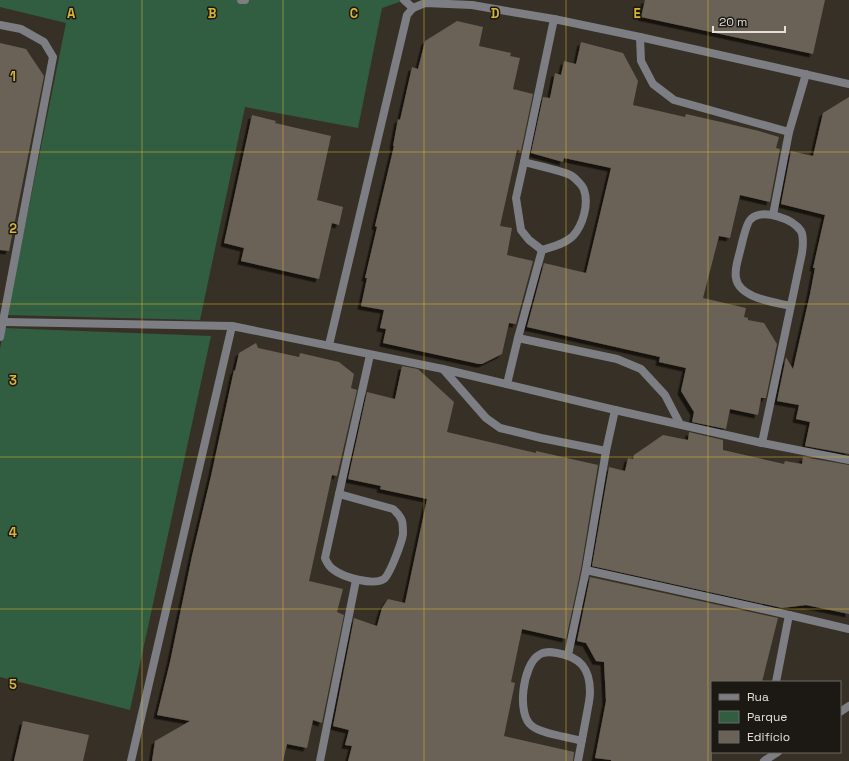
<svg xmlns="http://www.w3.org/2000/svg" width="849" height="761" font-family="'Space Grotesk',sans-serif">
	<defs>
		<filter id="shadow"><feDropShadow dx="-3.5" dy="3.5" stdDeviation="0" flood-color="#0009"/></filter>
	</defs>
	<rect width="100%" height="100%" fill="#373026"/>
	<g fill="#315e40">
		<polygon points="0,0 405,0 382,8 358,128 245,107 200,320 7,315 66,23 0,7"/>
		<polygon points="4,328 211,336 130,710 0,677 0,349"/>
	</g>
	<g fill="#6a6257" filter="url(#shadow)">
		<polygon points="645,0 825,0 813,54 641,17"/>
		<polygon points="457,21 483,27 479,46 511,53 510,56 520,58 513,89 533,94 521,151 517,150 500,226 512,228 507,255 533,261 516,324 509,323 502,354 482,364 479,364 383,343 386,329 380,328 384,310 361,306 367,278 365,278 377,227 375,226 394,146 393,146 398,119 400,120 412,67 418,69 425,41"/>
		<polygon points="581,42 623,53 638,81 633,105 685,117 686,114 721,122 759,131 779,137 776,148 780,149 770,202 740,195 730,238 719,236 703,298 746,308 744,317 748,318 748,320 764,323 777,344 766,398 761,398 758,415 730,409 726,429 692,422 694,412 681,391 686,368 659,362 660,357 527,327 544,263 586,273 611,168 564,158 563,162 531,153 543,97 550,98 555,73 561,75 564,61 576,64"/>
		<polygon points="0,43 26,49 44,76 9,251 0,250"/>
		<polygon points="849,97 849,454 805,446 810,422 796,419 799,405 777,401 786,357 793,369 810,294 815,268 813,268 825,215 781,204 791,151 813,156 823,113"/>
		<polygon points="252,115 276,121 275,123 331,136 317,200 343,207 339,225 332,223 319,279 241,261 244,248 224,243"/>
		<polygon points="256,343 258,348 299,357 300,353 339,362 354,374 351,388 357,390 337,476 332,475 309,581 343,589 337,612 344,615 322,723 313,720 307,748 287,744 283,761 152,761 155,741 190,721 157,715 170,662 192,556 211,476 234,370 235,371 239,353"/>
		<polygon points="402,366 418,369 454,402 447,432 536,453 536,451 598,465 581,569 566,639 522,629 511,682 515,683 504,736 574,752 573,761 348,761 352,746 345,745 349,730 333,726 354,618 377,626 382,608 388,599 405,603 427,499 380,489 381,486 348,479 367,392 395,399"/>
		<polygon points="689,432 723,440 723,450 784,464 785,461 802,464 803,457 849,465 849,614 806,605 782,608 592,566 609,467 625,471 628,458 633,459 634,455 663,435 688,440"/>
		<polygon points="590,577 778,618 762,682 712,682 712,761 611,761 611,760 595,758 606,701 604,662 596,661 586,643 577,641"/>
		<polygon points="23,721 89,735 83,761 14,761"/>
	</g>
	<g fill="none" stroke-linecap="round" stroke-linejoin="round">
		<polyline stroke="#7d7e84" stroke-width="8" points="241,0 245,0"/>
		<g stroke="#7d7e84" stroke-width="8">
			<polyline points="404,0 413,8"/>
			<polyline points="0,25 21,29 44,42 53,57 0,337"/>
			<polyline points="640,37 641,61 653,84 674,100 789,132"/>
			<path d="M524 162C534 165 565 171 572 176 576 179 583 186 584 190 589 204 583 225 573 236 565 244 552 247 542 250L529 240 521 230 516 198Z"/>
			<polyline points="524,162 554,19"/>
			<polyline points="773,215 789,132 806,74"/>
			<polyline points="4,322 232,326"/>
			<polyline points="518,338 617,359 641,369 665,395 680,424"/>
			<polyline points="329,345 407,15 413,8 425,3 472,5 512,12 554,19 640,37 849,84"/>
			<polyline points="443,369 486,418 500,428 541,438 606,451"/>
			<polyline points="507,384 518,338 542,250"/>
			<path d="M762 443 802 253C803 246 804 237 801 231 793 219 763 208 751 219 746 223 743 240 741 247 739 257 734 268 736 278 739 298 774 302 790 306"/>
			<path d="M339 494 393 509C397 513 400 515 402 521 403 525 403 530 403 534 402 542 390 574 384 579 373 586 343 577 334 570 329 567 327 563 325 558Z"/>
			<polyline points="339,494 370,355"/>
			<polyline points="586,570 789,615 849,629"/>
			<polyline points="568,655 586,570 606,451 615,410"/>
			<polyline points="776,682 789,615"/>
			<polyline points="840,712 849,706"/>
			<polyline points="131,761 232,326 443,369 615,410 762,443 849,460"/>
			<polyline points="320,761 356,580"/>
			<path d="M578 761C581 745 584 729 587 713 588 707 590 699 590 692 590 668 580 657 557 653 551 652 544 651 539 655 523 664 516 715 532 726 542 734 569 737 582 741"/>
			<polyline points="764,761 778,752"/>
		</g>
	</g>
	<path fill="none" stroke="#d7b434" stroke-width="1" stroke-opacity="0.55" d="M142 0V761M283 0V761M424 0V761M566 0V761M708 0V761M0 152H849M0 304H849M0 457H849M0 609H849"/>
	<g font-size="13" text-anchor="middle" font-weight="bold" fill="#d7b434" stroke="#1c1914" stroke-width="3" stroke-linejoin="round" paint-order="stroke">
		<text x="71" y="18">A</text>
		<text x="212" y="18">B</text>
		<text x="354" y="18">C</text>
		<text x="495" y="18">D</text>
		<text x="637" y="18">E</text>
		<text x="13" y="81">1</text>
		<text x="13" y="233">2</text>
		<text x="13" y="385">3</text>
		<text x="13" y="537">4</text>
		<text x="13" y="689">5</text>
	</g>
	<rect x="711" y="681" width="130" height="72" fill="#1c1914" stroke="#6c6863"/>
	<rect x="719" y="694" width="20" height="6" fill="#7d7e84" stroke="#6c6863"/>
	<text x="747" y="701" font-size="12" fill="#e4dfd9">Rua</text>
	<rect x="719" y="711" width="20" height="12" fill="#315e40" stroke="#6c6863"/>
	<text x="747" y="721" font-size="12" fill="#e4dfd9">Parque</text>
	<rect x="719" y="731" width="20" height="12" fill="#6a6257" stroke="#6c6863"/>
	<text x="747" y="741" font-size="12" fill="#e4dfd9">Edifício</text>
	<path d="M713 26v6h72v-6" fill="none" stroke="#e4dfd9" stroke-width="2"/>
	<text x="719" y="26" font-size="12" fill="#e4dfd9" stroke="#1c1914" stroke-width="3" paint-order="stroke">20 m</text>
</svg>
